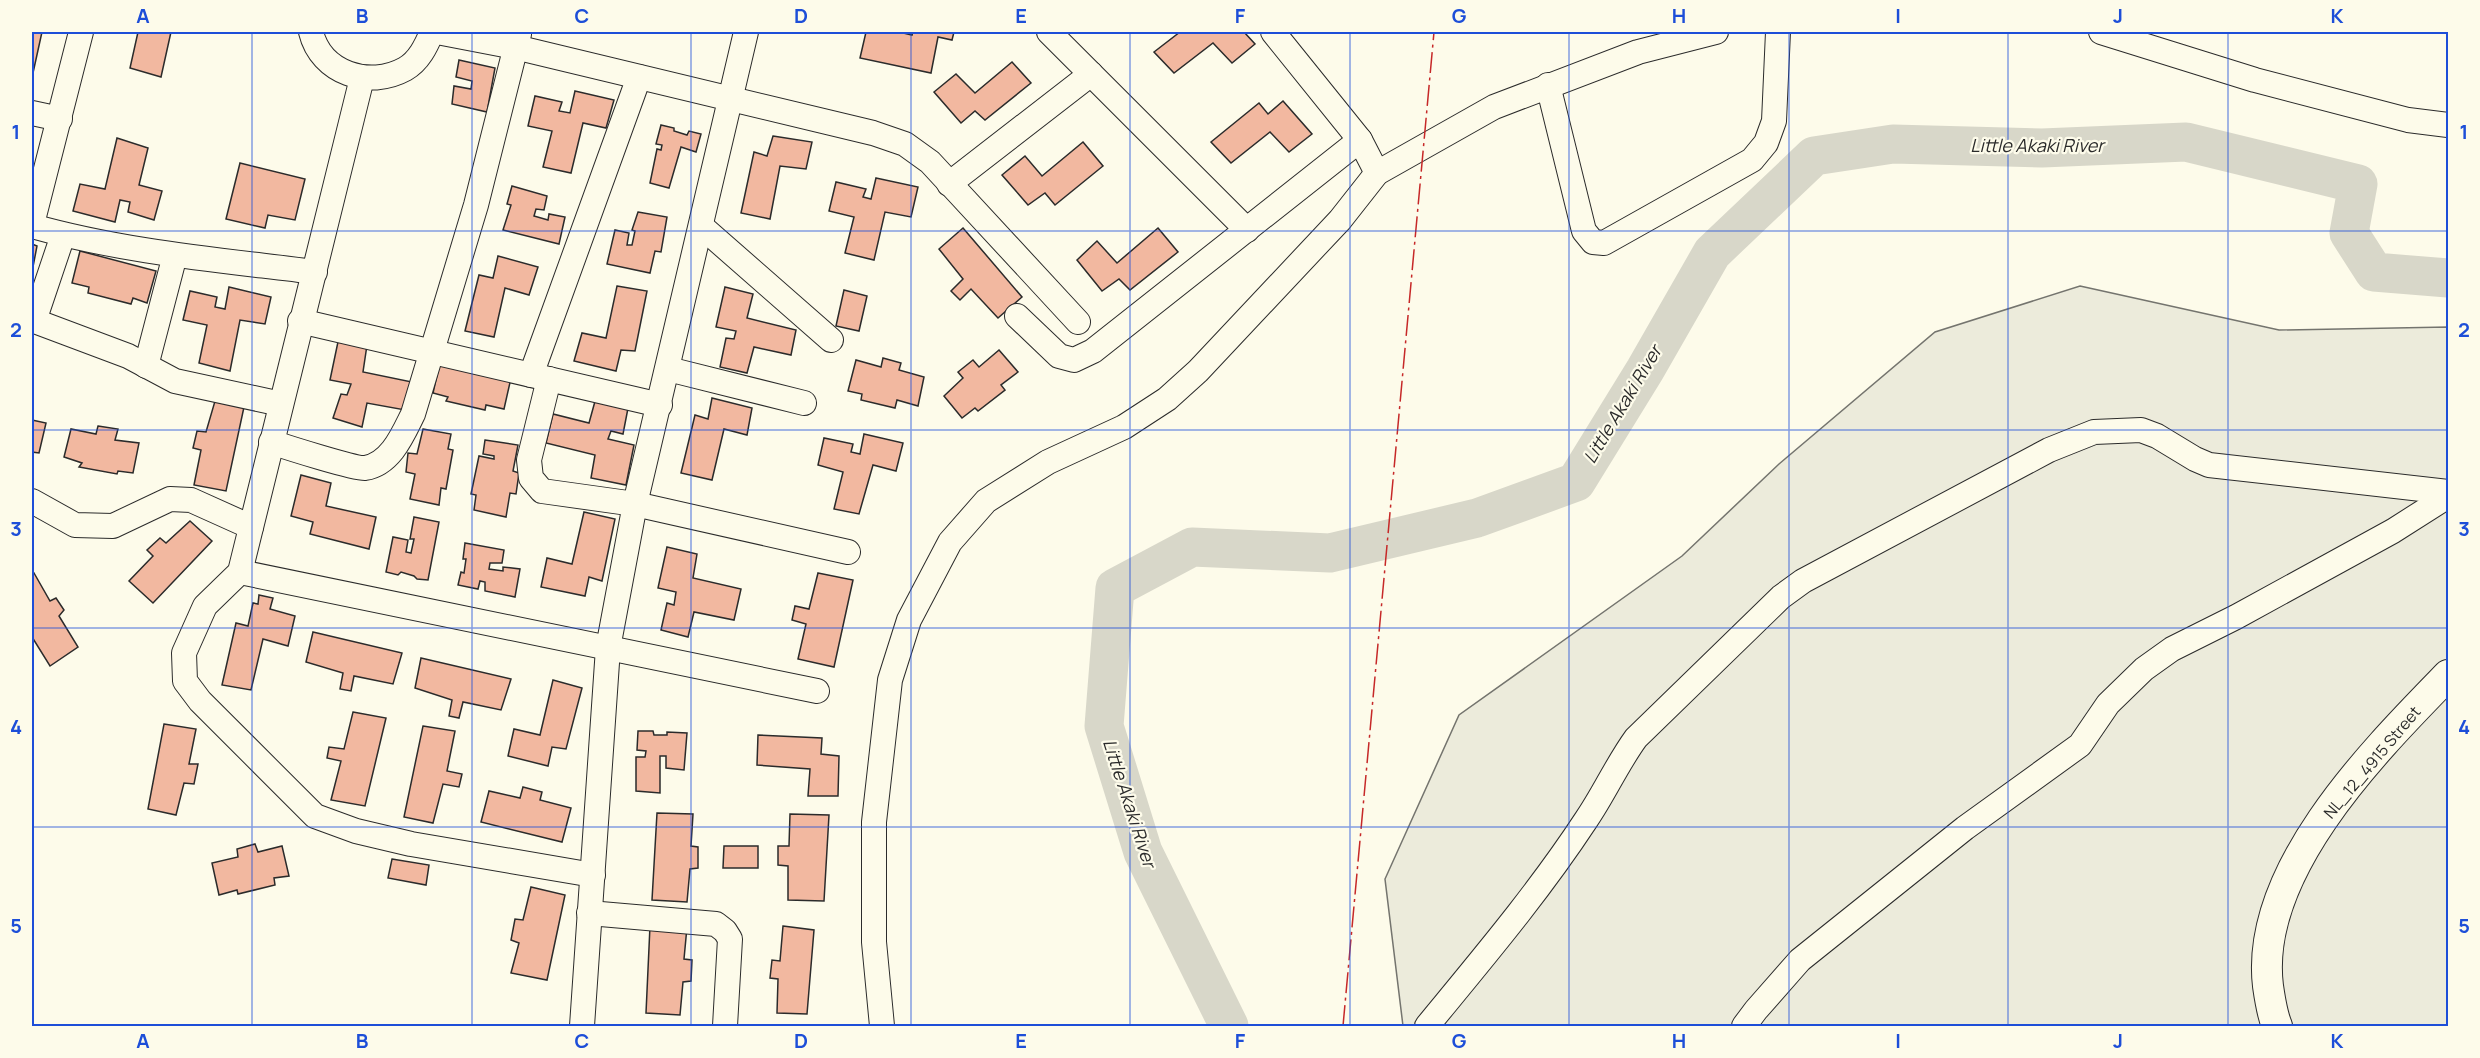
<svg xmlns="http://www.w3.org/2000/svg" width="2480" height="1058" font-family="Manrope,sans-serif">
	<rect width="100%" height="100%" fill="#fdfbea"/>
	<polygon fill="#ecebdb" stroke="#74746e" stroke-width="1.5" points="2080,286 2279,330 2448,327 2448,1026 1403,1026 1385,879 1459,715 1682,556 1779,464 1935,332"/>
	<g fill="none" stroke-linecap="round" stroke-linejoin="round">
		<polyline stroke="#d8d7c9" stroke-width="39" points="1229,1026 1143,852 1104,726 1115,588 1192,547 1330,553 1477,518 1576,482 1645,370 1712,253 1814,156 1893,144 2042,148 2186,142 2358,184 2349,233 2374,272 2448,278"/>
	</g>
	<g fill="#f2b8a0" stroke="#2b2b2b" stroke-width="1.5">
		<polygon points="32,32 42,32 33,73 32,73"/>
		<polygon points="138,32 171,32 161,77 130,68"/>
		<polygon points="866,32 899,32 912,35 913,32 954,32 952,40 938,37 931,73 860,58"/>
		<polygon points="1180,32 1244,32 1255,44 1232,63 1213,43 1174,73 1154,52"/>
		<polygon points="459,60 495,68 487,112 452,104 454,86 471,89 472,81 456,77"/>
		<polygon points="1012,62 1031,83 985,120 975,111 961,123 934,92 956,74 975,93"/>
		<polygon points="575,91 614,100 606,128 583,123 571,173 543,167 552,131 528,126 535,96 562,102 559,111 570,113"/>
		<polygon points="1283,101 1312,134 1289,152 1270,132 1231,163 1211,142 1259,103 1268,114"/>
		<polygon points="661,125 674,128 674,131 687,135 689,131 701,134 696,152 681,147 669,188 650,183 657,149 661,150 662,145 656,144"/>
		<polygon points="773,136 812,142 806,169 780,166 770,219 741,213 754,152 767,156"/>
		<polygon points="117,138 148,148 139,185 162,191 154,220 128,212 130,202 120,200 115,222 73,211 80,184 105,189"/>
		<polygon points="1083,142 1103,166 1055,205 1045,193 1028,205 1002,175 1025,156 1042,176"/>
		<polygon points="240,163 305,179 295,220 268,215 265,228 226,219"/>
		<polygon points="876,178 918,187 911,217 885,212 874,260 845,253 854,217 829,211 836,182 866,189 863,197 871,199"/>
		<polygon points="512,186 547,196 544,210 536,209 534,216 548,220 549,214 565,217 559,244 503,230 511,205 507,204"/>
		<polygon points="638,212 667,217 661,252 655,251 650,273 607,264 615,230 629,233 627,245 632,245 635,231 632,230"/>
		<polygon points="963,228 1022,297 998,318 971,289 960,300 951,291 963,279 939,249"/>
		<polygon points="1158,228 1178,252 1130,290 1119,279 1102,291 1077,260 1097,241 1117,263"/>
		<polygon points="32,244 37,246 32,272"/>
		<polygon points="80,251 156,271 147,303 133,298 131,304 88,293 89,287 72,283"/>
		<polygon points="498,256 538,267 529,295 505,288 494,337 465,331 479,275 493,278"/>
		<polygon points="617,286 647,291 635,351 621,350 616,371 574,361 582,333 606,338"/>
		<polygon points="229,287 271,297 265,324 240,320 230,371 199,363 207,325 183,320 190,291 217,297 215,307 225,309"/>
		<polygon points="725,287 753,294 747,318 796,330 791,355 754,347 747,373 720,367 726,338 734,339 736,331 716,327"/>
		<polygon points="844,290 867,296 859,331 836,326"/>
		<polygon points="339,337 367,345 363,372 412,382 405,410 367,403 362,427 333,418 341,394 347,395 351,384 330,380"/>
		<polygon points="999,350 1018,372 1001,385 1005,390 978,411 975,408 962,418 944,396 963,378 958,372 973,360 979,367"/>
		<polygon points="883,358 901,363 899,370 924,377 918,406 897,400 895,408 861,400 862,394 848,391 856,360 881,367"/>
		<polygon points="440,362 511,378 504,409 486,405 485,410 446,401 448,397 433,393"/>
		<polygon points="597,394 629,403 623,434 611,431 608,439 634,445 626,485 591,478 595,455 546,443 553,414 589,423"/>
		<polygon points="712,398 752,408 747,435 724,429 712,480 681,473 695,415 708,419"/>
		<polygon points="215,401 244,407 226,491 194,485 201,450 193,448 197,431 206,432"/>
		<polygon points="32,420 46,423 39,453 32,452"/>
		<polygon points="98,426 118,429 115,440 139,443 133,473 118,471 117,474 79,467 82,463 64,457 71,429 96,434"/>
		<polygon points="423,429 451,434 448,449 453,450 446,489 441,488 439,505 410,499 415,474 406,472 408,453 417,454"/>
		<polygon points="864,434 903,443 896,471 873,465 859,514 834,509 843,472 818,465 824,438 853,444 851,452 860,454"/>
		<polygon points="485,440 518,445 513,471 519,473 516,494 510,493 506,517 474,510 476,495 471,494 479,456 494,459 494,456 483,454"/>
		<polygon points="301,475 331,483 326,506 376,517 369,549 310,534 313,522 291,516"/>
		<polygon points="584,512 615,519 602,581 589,577 585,596 541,587 547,558 572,564"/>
		<polygon points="414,517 439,522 428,580 417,579 414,576 401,572 398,575 386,572 393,537 408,540 406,552 411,553 414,539 410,539"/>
		<polygon points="190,521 212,541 153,603 129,581 153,556 147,550 160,538 166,543"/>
		<polygon points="465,543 504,550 502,563 490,563 489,569 503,571 503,567 520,569 515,597 485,591 485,582 480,581 478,589 458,585 461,572 464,573 466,559 463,559"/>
		<polygon points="667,547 697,554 693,578 741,589 734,620 694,612 688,637 661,630 667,603 674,605 676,592 658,588"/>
		<polygon points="34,573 50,601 56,598 64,610 59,616 78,647 50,666 32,637 32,574"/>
		<polygon points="818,573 853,580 834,667 798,659 806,624 792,620 795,606 809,609"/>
		<polygon points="259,595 273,598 270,609 295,616 288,646 263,639 251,690 222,685 236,623 248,626 253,603 258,604"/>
		<polygon points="313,632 402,653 393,684 354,676 351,691 340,689 343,673 306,662"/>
		<polygon points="421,658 511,679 501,710 463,702 459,718 449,716 452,700 415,688"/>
		<polygon points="553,680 582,688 566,749 552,747 548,766 508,756 514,729 540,735"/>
		<polygon points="353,712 386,718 365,806 331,800 341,761 327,758 329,747 344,749"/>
		<polygon points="164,724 196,729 189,764 198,764 194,784 184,783 176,815 148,809"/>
		<polygon points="423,726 455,731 447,771 462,774 459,787 443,784 433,823 404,817"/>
		<polygon points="638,731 653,731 654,735 667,735 667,732 687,733 684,770 666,768 666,756 660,756 660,793 636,791 636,757 645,757 646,751 637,750"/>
		<polygon points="758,735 822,738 821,754 839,756 838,796 808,796 810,769 757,765"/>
		<polygon points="523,787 542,792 540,800 571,808 562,842 481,822 489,791 520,798"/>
		<polygon points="657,813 693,814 691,846 698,847 698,868 690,869 687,902 652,900"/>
		<polygon points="790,814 829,815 824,901 788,900 788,866 778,865 778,846 789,846"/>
		<polygon points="255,844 258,852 282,846 289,876 274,878 275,885 238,894 237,890 219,895 212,863 238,857 237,849"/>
		<polygon points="724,846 758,846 758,868 723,868"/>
		<polygon points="392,859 429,865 426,885 388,878"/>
		<polygon points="531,887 565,895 547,980 511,973 519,943 511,940 515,919 523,920"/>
		<polygon points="650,926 687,927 684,959 692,960 691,981 683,982 680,1015 646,1013"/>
		<polygon points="783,926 814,930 807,1014 777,1013 778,979 770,978 772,960 780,961"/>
	</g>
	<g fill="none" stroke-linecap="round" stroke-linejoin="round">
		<g stroke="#2b2b2b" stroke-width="26">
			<g id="minor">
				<path d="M311 32C321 73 369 89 405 69 419 61 426 46 432 32"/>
				<polyline points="437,32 515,47 873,133 905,144 930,162 1078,322"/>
				<polyline points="1049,32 1247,230"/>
				<polyline points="1273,32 1360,140 1377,173"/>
				<polyline points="2101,32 2255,80 2408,120 2448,125"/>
				<polyline points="362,78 240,572 205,606 184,653 185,681 200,701 315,816 356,831 411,844 593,875"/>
				<polyline points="1548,85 1584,231 1593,242 1604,243 1752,160 1766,143 1774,121 1778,32"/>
				<polyline points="32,113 60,119"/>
				<polyline points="949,184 1091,74"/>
				<polyline points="32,224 81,32"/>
				<path d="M32 226C124 252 220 260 315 272"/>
				<polyline points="701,226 831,340"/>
				<polyline points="1017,316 1059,356 1074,360 1093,351 1360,140"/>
				<polyline points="32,320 128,356 175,381 281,404"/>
				<polyline points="34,321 63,235"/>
				<polyline points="300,321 660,405"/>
				<polyline points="146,366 175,255"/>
				<polyline points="668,369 804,403"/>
				<polyline points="531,375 639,77"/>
				<polyline points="549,379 529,460 531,478 542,491 635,504 848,552"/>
				<path d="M271 442C286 447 355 469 365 468 391 464 403 434 413 414L476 205 519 34"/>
				<polyline points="32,501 75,525 113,526 170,499 191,500 251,527"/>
				<polyline points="240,572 817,691"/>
				<polyline points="589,913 716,924 725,931 730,939 725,1026"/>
				<polyline points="582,1026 608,648 635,504 746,32"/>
				<polyline points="882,1026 874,942 874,822 890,680 909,620 950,542 986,501 1048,462 1124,427 1167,399 1198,371 1340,220 1377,173 1494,107 1638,52 1716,32"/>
				<path d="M1427 1026C1482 959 1538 893 1586 820 1604 794 1617 764 1636 738L1781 597 1803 581 2049 450 2094 432 2141 430 2157 436 2195 459 2209 465 2448 492"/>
				<polyline points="1744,1026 1756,1010 1800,960 1965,828 2080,745 2108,704 2144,669 2172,649 2236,617 2393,531 2448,496"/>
			</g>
		</g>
		<g stroke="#2b2b2b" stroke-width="32">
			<path id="major" d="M2277 1026C2272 1014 2270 1000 2268 986 2254 871 2374 751 2448 675"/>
		</g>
		<use href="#minor" stroke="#fdfbea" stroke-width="24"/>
		<use href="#major" stroke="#fdfbea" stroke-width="30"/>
		<polyline stroke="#c62828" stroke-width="1.5" stroke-dasharray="21 4.5 3 4.5" stroke-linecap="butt" points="1343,1026 1434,32"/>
	</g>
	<path fill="none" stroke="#1d4ed8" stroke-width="1.5" stroke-opacity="0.55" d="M252 32V1026M472 32V1026M691 32V1026M911 32V1026M1130 32V1026M1350 32V1026M1569 32V1026M1789 32V1026M2008 32V1026M2228 32V1026M32 231H2448M32 430H2448M32 628H2448M32 827H2448"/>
	<g text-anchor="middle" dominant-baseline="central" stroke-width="4.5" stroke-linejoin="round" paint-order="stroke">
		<g font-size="16" fill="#2b2b2b" stroke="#fdfbea">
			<text transform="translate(2372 762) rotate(-50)">NL_12_4915 Street</text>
		</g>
		<g font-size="18" font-style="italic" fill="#2b2b2b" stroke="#fdfbea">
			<text x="2037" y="145">Little Akaki River</text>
			<text transform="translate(1622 404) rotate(-59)">Little Akaki River</text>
			<text transform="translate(1130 803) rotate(72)">Little Akaki River</text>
		</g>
	</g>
	<rect width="2480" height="1058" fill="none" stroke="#fdfbea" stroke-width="66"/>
	<rect x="33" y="33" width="2414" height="992" fill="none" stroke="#1d4ed8" stroke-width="2"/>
	<g font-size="20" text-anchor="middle" font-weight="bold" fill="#1d4ed8">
		<text x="143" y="23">A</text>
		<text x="362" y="23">B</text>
		<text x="582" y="23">C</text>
		<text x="801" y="23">D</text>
		<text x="1021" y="23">E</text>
		<text x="1240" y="23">F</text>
		<text x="1459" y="23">G</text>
		<text x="1679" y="23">H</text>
		<text x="1898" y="23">I</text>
		<text x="2118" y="23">J</text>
		<text x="2337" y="23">K</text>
		<text x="16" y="139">1</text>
		<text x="2464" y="139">1</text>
		<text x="16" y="337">2</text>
		<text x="2464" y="337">2</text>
		<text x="16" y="536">3</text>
		<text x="2464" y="536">3</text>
		<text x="16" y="734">4</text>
		<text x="2464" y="734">4</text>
		<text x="16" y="933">5</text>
		<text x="2464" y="933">5</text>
		<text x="143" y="1048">A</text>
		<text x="362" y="1048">B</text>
		<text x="582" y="1048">C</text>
		<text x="801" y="1048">D</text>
		<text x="1021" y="1048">E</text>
		<text x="1240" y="1048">F</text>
		<text x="1459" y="1048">G</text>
		<text x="1679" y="1048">H</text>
		<text x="1898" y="1048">I</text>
		<text x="2118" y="1048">J</text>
		<text x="2337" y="1048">K</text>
	</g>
</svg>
